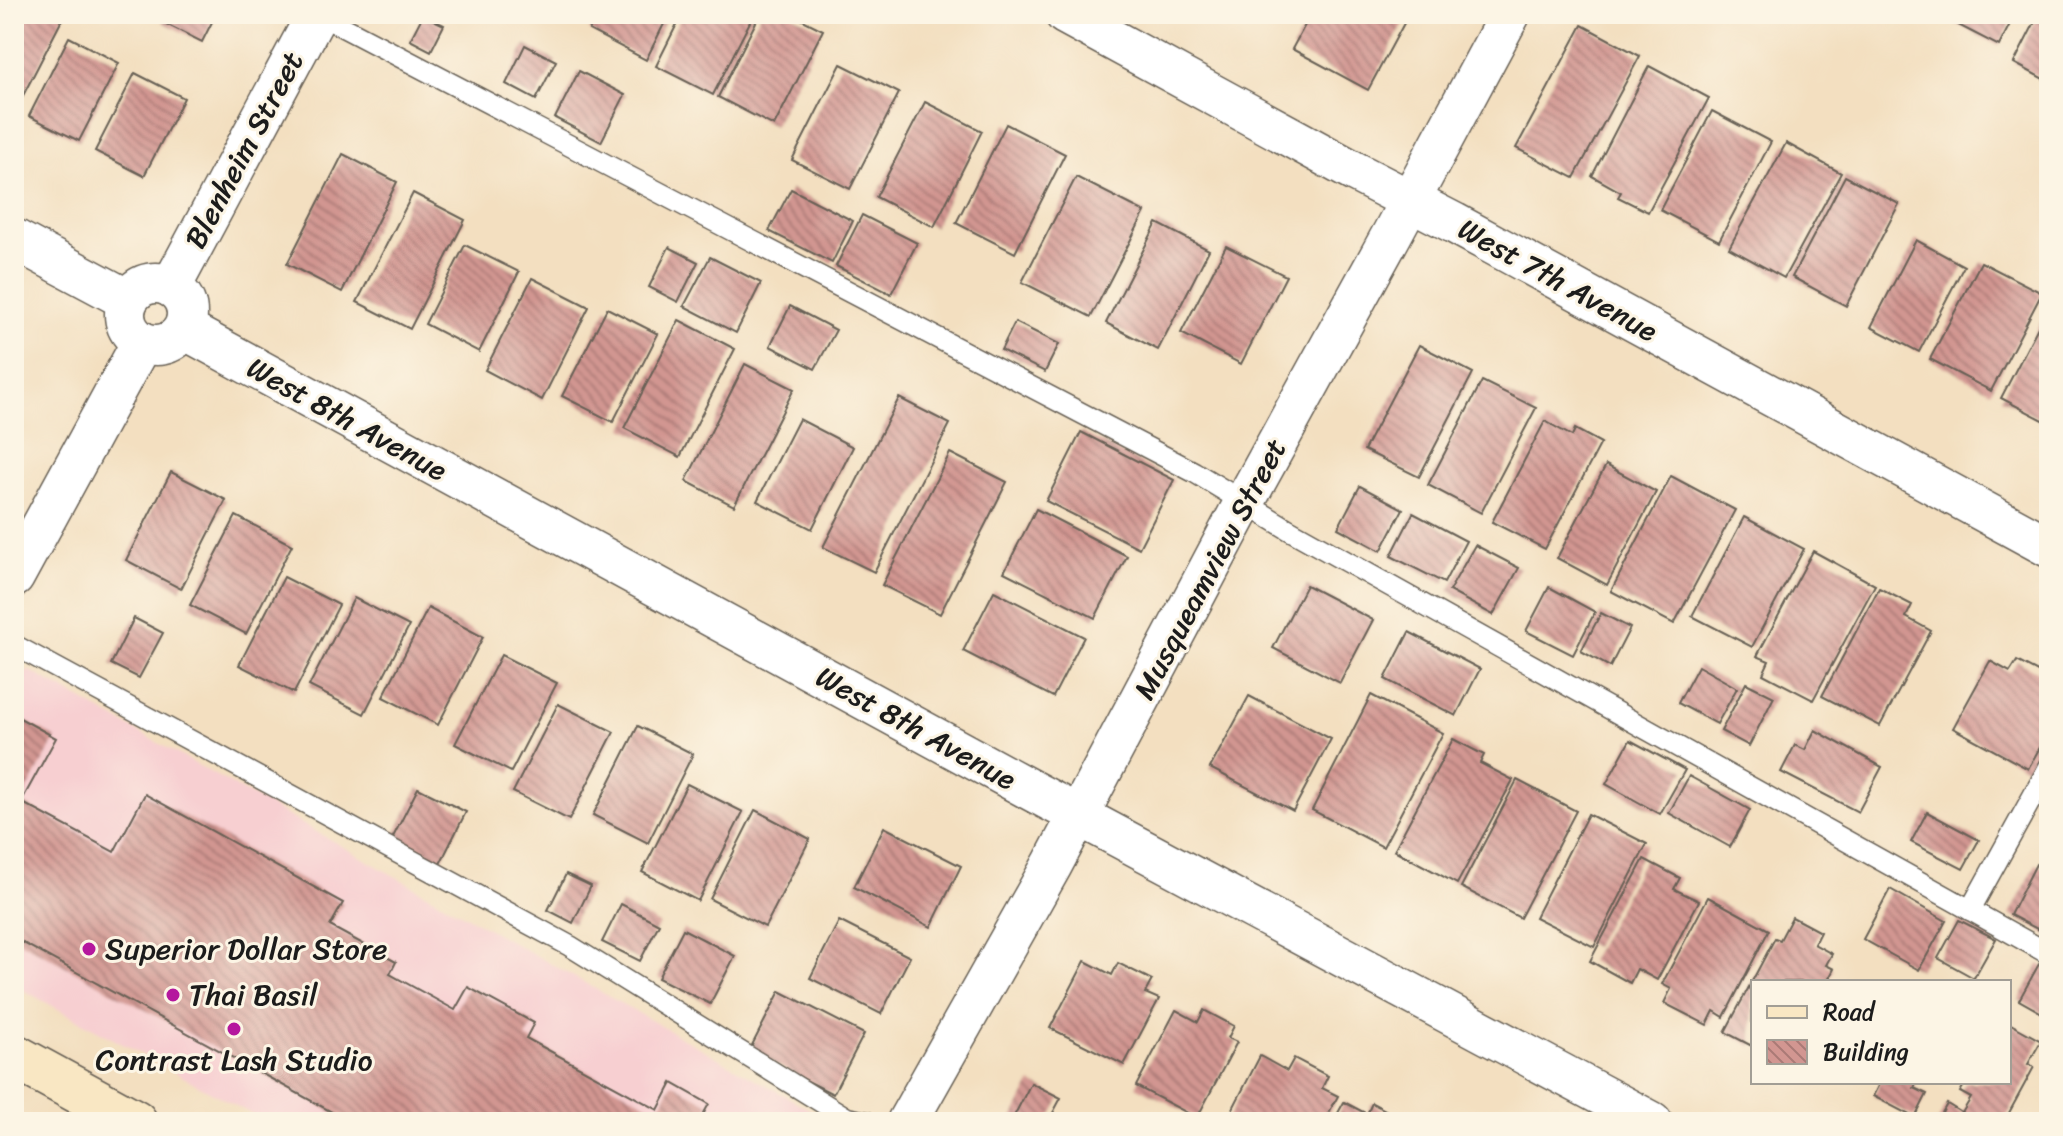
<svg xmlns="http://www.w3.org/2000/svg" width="2063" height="1136" font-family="Sriracha,sans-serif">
	<defs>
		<pattern id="building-back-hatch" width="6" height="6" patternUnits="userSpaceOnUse" patternTransform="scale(2)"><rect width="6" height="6" fill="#d29691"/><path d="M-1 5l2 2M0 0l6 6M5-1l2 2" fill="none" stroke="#aa7a76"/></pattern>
	</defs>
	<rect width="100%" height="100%" fill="#fcf5e5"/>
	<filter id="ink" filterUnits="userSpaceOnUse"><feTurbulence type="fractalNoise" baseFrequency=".0125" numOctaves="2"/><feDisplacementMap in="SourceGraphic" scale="16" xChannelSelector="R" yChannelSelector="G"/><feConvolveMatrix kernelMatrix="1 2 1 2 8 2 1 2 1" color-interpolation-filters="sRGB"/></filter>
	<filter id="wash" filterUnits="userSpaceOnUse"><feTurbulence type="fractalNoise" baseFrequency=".006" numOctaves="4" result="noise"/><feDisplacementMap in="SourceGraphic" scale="32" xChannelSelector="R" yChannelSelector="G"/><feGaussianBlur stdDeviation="1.8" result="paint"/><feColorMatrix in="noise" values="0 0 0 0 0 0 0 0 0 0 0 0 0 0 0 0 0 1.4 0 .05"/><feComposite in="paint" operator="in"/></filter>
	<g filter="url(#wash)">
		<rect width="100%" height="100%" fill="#f3dfc0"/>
		<polygon fill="#f7cfd1" points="14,671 30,671 832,1122 266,1122 14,985"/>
		<g id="blocks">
			<g fill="url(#building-back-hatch)">
				<polygon points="14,14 65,14 14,113"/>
				<polygon points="166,14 216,14 202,42 162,22"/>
				<polygon points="597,14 669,14 646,60 589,30"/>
				<polygon points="682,14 754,14 713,95 656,66"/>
				<polygon points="760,14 791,14 823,30 774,126 718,97"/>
				<polygon points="1311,14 1409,14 1368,90 1292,49"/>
				<polygon points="1937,14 2015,14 1999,46"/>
				<polygon points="2039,14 2049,14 2049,82 2014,63"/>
				<polygon points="423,15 444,25 431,51 410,40"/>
				<polygon points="1582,25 1640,56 1574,178 1516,148"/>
				<polygon points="69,37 119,63 79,141 29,116"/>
				<polygon points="525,45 556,61 536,100 506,84"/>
				<polygon points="841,64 899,93 850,189 792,160"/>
				<polygon points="1649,66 1709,98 1648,212 1618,197 1621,192 1592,176"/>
				<polygon points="579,71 625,95 601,142 555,118"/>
				<polygon points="135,73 184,98 144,176 95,151"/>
				<polygon points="925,102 982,131 934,227 876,197"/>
				<polygon points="1712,111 1771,142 1719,241 1660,210"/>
				<polygon points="1006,124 1065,154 1015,253 956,223"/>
				<polygon points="1786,143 1841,173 1784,278 1729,248"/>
				<polygon points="343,154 397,182 342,292 287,264"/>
				<polygon points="1845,176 1899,204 1846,306 1792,277"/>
				<polygon points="1076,177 1145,212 1091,317 1022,282"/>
				<polygon points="791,189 853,221 832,263 769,231"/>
				<polygon points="413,193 465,220 410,329 357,302"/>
				<polygon points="862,215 917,243 891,294 836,266"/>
				<polygon points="1157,223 1209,250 1158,350 1106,323"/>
				<polygon points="1916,240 1964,266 1919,352 1871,327"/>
				<polygon points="465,245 519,272 479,352 425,324"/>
				<polygon points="1226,246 1286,276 1241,364 1181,333"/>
				<polygon points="669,247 698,262 678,302 649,287"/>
				<polygon points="710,257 761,283 736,333 684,306"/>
				<polygon points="1981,262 2042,293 1991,391 1930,359"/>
				<polygon points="532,278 589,307 542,400 485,370"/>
				<polygon points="790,306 836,330 815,369 770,346"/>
				<polygon points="2049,306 2049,423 2001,398"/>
				<polygon points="607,308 658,334 613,422 562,396"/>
				<polygon points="679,320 735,349 680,457 624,428"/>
				<polygon points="1015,322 1059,344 1045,372 1001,350"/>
				<polygon points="1419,345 1473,373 1419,477 1364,450"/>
				<polygon points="745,364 794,389 734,506 686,481"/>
				<polygon points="1482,381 1536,408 1481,513 1428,485"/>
				<polygon points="899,398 950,424 874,572 823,547"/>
				<polygon points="799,419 853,447 812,529 757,501"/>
				<polygon points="1545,421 1572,436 1575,429 1601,443 1545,549 1492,522"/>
				<polygon points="1081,432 1174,480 1139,548 1046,501"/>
				<polygon points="950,453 1007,482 940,614 882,585"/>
				<polygon points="1606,465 1656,492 1607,585 1557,558"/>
				<polygon points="171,472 226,500 181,589 126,560"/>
				<polygon points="1671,476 1735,510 1674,624 1611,591"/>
				<polygon points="1360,486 1403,509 1381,551 1338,528"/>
				<polygon points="1036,509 1127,556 1095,618 1004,572"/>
				<polygon points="1413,513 1466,541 1444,583 1391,556"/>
				<polygon points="236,516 292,545 246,634 190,605"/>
				<polygon points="1744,517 1804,549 1752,647 1692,616"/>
				<polygon points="1475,545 1519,568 1493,615 1449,591"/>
				<polygon points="1813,551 1875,585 1813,700 1763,674 1769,661 1757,656"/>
				<polygon points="284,577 339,605 294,693 239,665"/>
				<polygon points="1306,585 1373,620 1340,683 1273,648"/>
				<polygon points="1549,587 1595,612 1573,655 1526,631"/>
				<polygon points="1879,588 1912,605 1906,617 1931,631 1880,726 1822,696"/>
				<polygon points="994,591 1084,637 1053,697 963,651"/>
				<polygon points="354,598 409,626 364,714 309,686"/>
				<polygon points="428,608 483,637 438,725 383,697"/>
				<polygon points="1601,613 1630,628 1610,667 1581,651"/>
				<polygon points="134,618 163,633 139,678 111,664"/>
				<polygon points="1409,632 1480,669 1456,716 1385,679"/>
				<polygon points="501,655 557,683 511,772 455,744"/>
				<polygon points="1990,661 2010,672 2017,661 2049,678 2042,690 2049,694 2049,731 2028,769 1953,728"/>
				<polygon points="1698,666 1737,688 1717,724 1678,703"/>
				<polygon points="1746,683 1774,697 1749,746 1721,731"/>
				<polygon points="1371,695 1443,733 1383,847 1312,810"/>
				<polygon points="1249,696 1331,739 1293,811 1210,768"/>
				<polygon points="558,704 614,732 569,820 513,792"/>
				<polygon points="18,717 56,738 21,802 114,852 145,794 343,903 330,926 396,962 390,974 455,1010 468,987 534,1023 526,1038 658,1110 672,1083 709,1104 699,1122 350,1122 14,938 14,725"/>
				<polygon points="638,726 693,754 648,843 593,815"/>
				<polygon points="1815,730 1882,767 1858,812 1781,772 1795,745 1805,750"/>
				<polygon points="1453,739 1484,755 1480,763 1513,780 1457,884 1394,850"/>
				<polygon points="1630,740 1685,770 1660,814 1606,784"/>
				<polygon points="1689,776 1750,810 1730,847 1669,813"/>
				<polygon points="1517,780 1576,811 1520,918 1461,887"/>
				<polygon points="687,784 743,812 698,901 642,872"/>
				<polygon points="418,788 466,812 440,864 392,839"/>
				<polygon points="755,810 810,839 765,927 710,899"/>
				<polygon points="1927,812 1979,840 1963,869 1911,842"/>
				<polygon points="1588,814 1647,844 1594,947 1535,917"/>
				<polygon points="884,827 961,866 931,927 854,887"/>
				<polygon points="1644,859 1680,878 1674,889 1699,901 1657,980 1637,969 1630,983 1590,961"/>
				<polygon points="2036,864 2049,871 2049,935 2010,915"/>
				<polygon points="566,874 591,886 573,923 548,910"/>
				<polygon points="1890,889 1946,921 1919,970 1863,939"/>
				<polygon points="1708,897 1769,930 1724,1017 1714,1011 1707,1025 1664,1003 1671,989 1662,984"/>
				<polygon points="621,904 659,924 640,961 602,942"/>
				<polygon points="1792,917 1820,932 1814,944 1832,954 1826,965 1834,969 1827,982 1753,982 1752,1046 1725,1032 1775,938 1780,940"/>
				<polygon points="1959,920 1996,939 1974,978 1938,958"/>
				<polygon points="839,921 910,957 881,1014 810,978"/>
				<polygon points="683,929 735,956 710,1004 658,978"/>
				<polygon points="1085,961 1112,975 1118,963 1152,980 1145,993 1159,999 1124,1065 1050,1028"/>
				<polygon points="2039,964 2049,969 2049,1017 2019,1000"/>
				<polygon points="780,991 864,1034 833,1094 749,1051"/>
				<polygon points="1176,1010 1198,1022 1204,1010 1234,1026 1228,1038 1237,1042 1197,1118 1136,1086"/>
				<polygon points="2009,1023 2041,1041 2028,1064 2034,1067 2004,1122 1937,1122 1947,1104 1962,1113 1971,1098 1960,1092 1966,1082 2009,1082"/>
				<polygon points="1260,1056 1287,1071 1294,1058 1328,1076 1322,1088 1338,1096 1324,1122 1235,1122 1228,1118"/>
				<polygon points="1880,1082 1917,1082 1914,1088 1927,1094 1915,1118 1873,1096"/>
				<polygon points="1031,1083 1061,1098 1048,1122 1011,1122"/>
				<polygon points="1344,1102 1367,1114 1372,1103 1402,1119 1401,1122 1333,1122"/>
			</g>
		</g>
	</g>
	<g filter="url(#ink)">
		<use href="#blocks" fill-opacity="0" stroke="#676055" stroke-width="2"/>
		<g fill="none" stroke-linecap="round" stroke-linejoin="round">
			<g stroke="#676055" stroke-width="23">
				<g id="lane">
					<polyline points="318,14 1194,472 1288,529 2049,954"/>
					<polyline points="14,645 570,946 847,1118 867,1122"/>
					<polyline points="1970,910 2049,767"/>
				</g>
			</g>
			<g stroke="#676055" stroke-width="43">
				<g id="street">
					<polyline points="1065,14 1357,173 1454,223 2049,547"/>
					<polyline points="14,239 128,300"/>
					<circle cx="156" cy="314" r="31"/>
					<polyline points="171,287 317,14"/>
					<polyline points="184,329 1027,788 1652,1122"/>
					<polyline points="14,577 142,342"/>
					<polyline points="907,1122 1052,865 1244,503 1392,234 1510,14"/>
				</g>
			</g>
			<g stroke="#676055" stroke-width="47">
				<polyline id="secondary" points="14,1056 135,1122"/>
			</g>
			<use href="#lane" stroke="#fff" stroke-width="20"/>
			<use href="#street" stroke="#fff" stroke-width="40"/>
			<use href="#secondary" stroke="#f9e7c3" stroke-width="44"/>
		</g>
	</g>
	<g fill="#b5179e" stroke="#fcf5e5" stroke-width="3">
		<circle cx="89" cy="949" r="8"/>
		<circle cx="173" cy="995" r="8"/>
		<circle cx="234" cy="1029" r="8"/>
	</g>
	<g text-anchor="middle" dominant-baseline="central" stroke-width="6" stroke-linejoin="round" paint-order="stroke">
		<g font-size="30" fill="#1c1c1c" stroke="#fcf5e5">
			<text transform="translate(244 150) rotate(-62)">Blenheim Street</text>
			<text transform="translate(1558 280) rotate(29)">West 7th Avenue</text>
			<text transform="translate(347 419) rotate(29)">West 8th Avenue</text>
			<text transform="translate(1210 569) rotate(-62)">Musqueamview Street</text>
			<text transform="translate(916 728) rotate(29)">West 8th Avenue</text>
		</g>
		<g font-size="30" fill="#1c1c1c" stroke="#fcf5e5" text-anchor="start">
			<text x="105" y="949">Superior Dollar Store</text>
			<text x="189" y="995">Thai Basil</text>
			<text x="234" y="1060" text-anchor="middle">Contrast Lash Studio</text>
		</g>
	</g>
	<rect width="2063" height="1136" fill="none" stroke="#fcf5e5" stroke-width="48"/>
	<rect x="1751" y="980" width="260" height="104" fill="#fcf5e5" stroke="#a29e95" stroke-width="2"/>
	<rect x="1767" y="1006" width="40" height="12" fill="#f9e7c3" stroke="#a29e95" stroke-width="2"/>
	<text x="1823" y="1020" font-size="24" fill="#1c1c1c">Road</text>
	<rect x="1767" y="1040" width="40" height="24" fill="url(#building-back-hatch)" stroke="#a29e95" stroke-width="2"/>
	<text x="1823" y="1060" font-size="24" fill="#1c1c1c">Building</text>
</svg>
